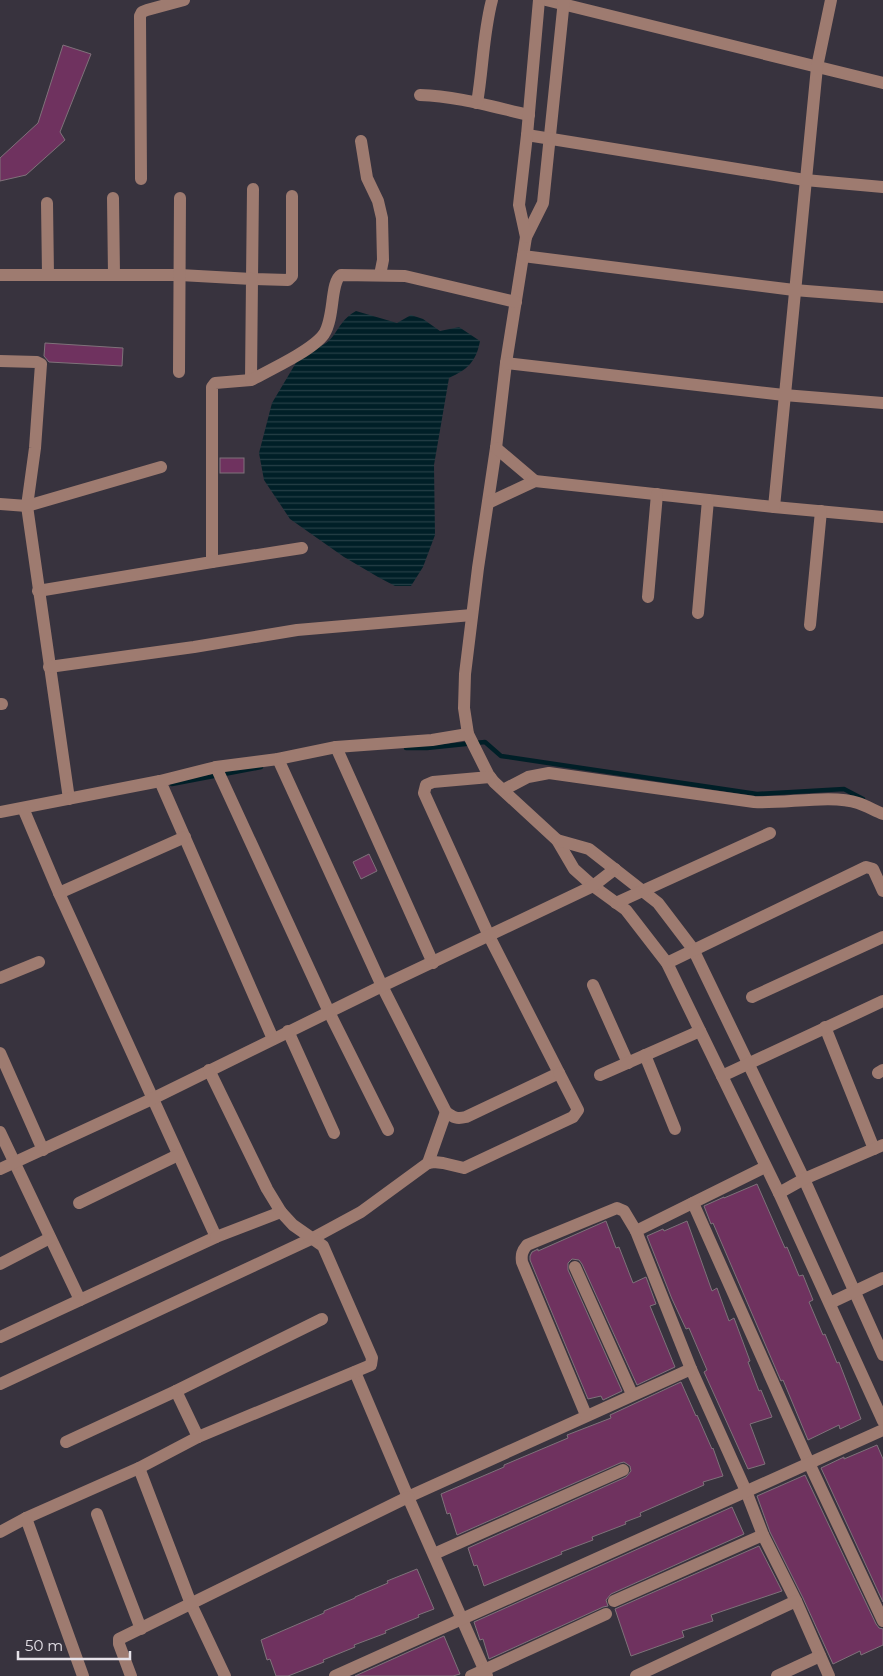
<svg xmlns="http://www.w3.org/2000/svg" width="883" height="1676" font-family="Montserrat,sans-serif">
	<defs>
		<pattern id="water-rules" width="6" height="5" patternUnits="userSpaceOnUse" patternTransform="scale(1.25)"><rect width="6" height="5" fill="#001f27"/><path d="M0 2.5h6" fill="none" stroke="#253f46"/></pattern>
	</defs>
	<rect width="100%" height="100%" fill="#38333e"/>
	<path fill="url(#water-rules)" d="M356 311 397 323 411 315 423 319 440 331 459 327 480 341C476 362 468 369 449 378L434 465 435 535 423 567 411 586H395L378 577 344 557 290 519 264 480 259 453 272 403 303 351C341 346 330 326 356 311Z"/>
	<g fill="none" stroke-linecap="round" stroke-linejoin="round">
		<g stroke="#001f27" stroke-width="4.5">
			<polyline points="406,748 427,748 485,742 501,756 757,794 844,789 863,799"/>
			<polyline points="172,784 261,767"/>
		</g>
	</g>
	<g fill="#6f325f" stroke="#7f727a">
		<polygon points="63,45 91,54 60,132 65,140 26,175 0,181 0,158 38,123"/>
		<polygon points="45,343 123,348 122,366 49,362 44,356"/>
		<rect x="220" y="458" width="24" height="15"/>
		<polygon points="369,854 377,871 361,879 353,862"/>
		<polygon points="757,1184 785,1248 787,1247 799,1276 803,1275 813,1300 809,1302 823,1335 825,1334 837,1363 839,1362 861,1419 840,1429 839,1425 808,1440 783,1380 781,1381 713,1223 711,1224 704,1206 724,1197 724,1198"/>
		<polygon points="606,1221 616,1248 619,1247 633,1283 646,1277 656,1304 650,1306 675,1367 637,1385 582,1264 579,1260 572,1259 568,1263 568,1270 622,1391 603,1400 601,1396 588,1399 530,1260 530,1256 532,1252 538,1249 538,1251"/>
		<polygon points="687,1221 712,1291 717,1288 729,1321 734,1318 750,1361 748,1362 759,1391 761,1390 772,1417 750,1424 765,1464 748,1469 704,1372 707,1370 689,1328 686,1329 672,1299 647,1236 663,1229 664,1231"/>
		<polygon points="681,1382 696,1416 697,1415 712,1449 713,1448 723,1476 703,1482 704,1485 640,1513 641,1516 625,1522 626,1524 592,1537 593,1540 561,1552 562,1554 484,1586 477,1565 474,1566 468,1548 626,1477 631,1471 630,1466 624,1462 620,1463 457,1535 450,1513 447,1514 441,1494 504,1467 504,1465 568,1438 567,1435 611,1418 610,1415"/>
		<polygon points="877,1445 883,1459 883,1602 821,1468 844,1457 844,1459"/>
		<polygon points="805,1475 876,1624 879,1628 883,1629 883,1645 861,1655 860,1651 833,1664 803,1598 770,1532 757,1496"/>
		<polygon points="732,1507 744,1534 611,1594 606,1600 608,1606 603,1607 489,1659 483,1639 480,1640 474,1622"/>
		<polygon points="759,1546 782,1591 711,1615 713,1621 682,1631 684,1637 631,1656 615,1609"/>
		<polygon points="417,1569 434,1609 418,1615 419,1617 385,1631 386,1633 354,1645 355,1647 323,1660 324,1662 288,1676 276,1676 270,1659 267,1660 261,1640 324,1613 324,1611 355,1598 355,1597 388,1583 387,1581"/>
		<polygon points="444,1636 460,1674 453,1676 355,1676"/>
	</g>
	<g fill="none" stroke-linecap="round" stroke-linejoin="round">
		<g stroke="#9e7b70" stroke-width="12">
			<polyline points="546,0 883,83"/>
			<polyline points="564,0 543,203 526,237 523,256 506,363 496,448 478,568 465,674 464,708 468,734 488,774 494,782 557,840 574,869 593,886 626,910 667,963 779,1193 883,1421"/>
			<path d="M420 95C457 96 493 107 529 115"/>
			<path d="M477 103C483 69 483 34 492 0"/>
			<polyline points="527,135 805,180 883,187"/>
			<polyline points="361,141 367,178 378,201 382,218 383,260 380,275"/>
			<polyline points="141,179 140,16 142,12 147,10 184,0"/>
			<polyline points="253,189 252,279 288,280 292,276 292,196"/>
			<polyline points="113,198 114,275"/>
			<polyline points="47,203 48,275"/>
			<polyline points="526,237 519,205 527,135 539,0"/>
			<polyline points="523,256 794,290 883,297"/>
			<polyline points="0,275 180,275 252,279 251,380 215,383 212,387 212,562 38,591"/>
			<polyline points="0,361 37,362 41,364 35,448 27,506 69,799"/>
			<polyline points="506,363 784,395 883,403"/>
			<polyline points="179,372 180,198"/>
			<path d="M251 380C270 370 313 350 324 334 335 317 330 282 341 275L405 276 516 302"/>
			<polyline points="496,448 535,481"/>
			<polyline points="488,503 535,481 774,507 883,517"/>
			<polyline points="0,504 27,506 161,467"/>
			<polyline points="774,507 817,67 831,0"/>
			<polyline points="212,562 302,548"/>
			<polyline points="648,597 657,494"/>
			<polyline points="698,613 708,500"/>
			<polyline points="810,625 821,511"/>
			<polyline points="49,667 194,647 297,630 472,615"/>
			<polyline points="0,704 2,704"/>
			<polyline points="336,747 433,963"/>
			<path d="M278 759 382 986 446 1112C454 1118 457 1119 466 1117L559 1073 489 936 424 793 426 785 433 782 490 777"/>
			<polyline points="216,767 329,1012 388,1130"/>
			<polyline points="160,781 273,1039"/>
			<path d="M503 790 528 777 549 773 754 802C785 804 831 794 858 803 867 806 875 811 883 814"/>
			<polyline points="0,812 160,781 216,767 278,759 336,747 432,740 468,734"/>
			<polyline points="557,840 589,849 658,903 693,949 804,1179 883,1355"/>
			<polyline points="59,893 185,837"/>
			<polyline points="616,903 770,833"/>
			<polyline points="667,963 866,867 873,869 883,891"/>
			<polyline points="0,978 39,962"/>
			<polyline points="593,985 628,1063"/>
			<polyline points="752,997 883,937"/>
			<polyline points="825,1027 874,1149"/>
			<polyline points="288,1031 334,1133"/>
			<polyline points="0,1053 43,1150"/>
			<polyline points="645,1055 675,1129"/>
			<polyline points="878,1073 883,1070"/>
			<polyline points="600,1075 700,1031"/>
			<polyline points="722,1076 883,1001"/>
			<polyline points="0,1132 80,1300 216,1237 59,893 23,808"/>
			<polyline points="428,1163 446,1112"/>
			<polyline points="765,1167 636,1231 691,1369 746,1491 763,1535 796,1601 829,1676"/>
			<polyline points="0,1169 152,1099 382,986 593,886 615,869"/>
			<polyline points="779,1193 804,1179 883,1145"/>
			<polyline points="79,1203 178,1155"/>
			<polyline points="693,1203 809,1463 883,1621"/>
			<polyline points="216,1237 281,1212"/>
			<polyline points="0,1264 50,1238"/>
			<polyline points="575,1267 632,1394"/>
			<polyline points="830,1303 883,1278"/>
			<polyline points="0,1337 80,1300"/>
			<polyline points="355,1372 408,1497 691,1369"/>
			<polyline points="0,1384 313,1238 361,1212 428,1163 434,1162 443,1163 464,1168 573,1117 578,1110 559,1073"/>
			<path d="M586 1415 522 1262C521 1255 522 1251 527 1245L617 1208 624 1211 636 1231"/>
			<polyline points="198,1437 176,1391 322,1319"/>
			<polyline points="66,1442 176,1391"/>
			<polyline points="139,1468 191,1604 225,1676"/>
			<polyline points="97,1514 141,1629"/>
			<polyline points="26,1518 83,1676"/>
			<polyline points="0,1532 26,1518 139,1468 198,1437 371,1365 372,1358 323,1246 293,1225 281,1212 267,1189 209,1070"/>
			<polyline points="434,1554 623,1470"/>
			<polyline points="614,1601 763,1535"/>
			<polyline points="131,1676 119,1644 119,1639 408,1497 487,1676"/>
			<polyline points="335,1676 883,1430"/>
			<polyline points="471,1676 606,1614"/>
			<polyline points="636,1676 796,1601"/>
			<polyline points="777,1676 820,1656"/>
		</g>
	</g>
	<path d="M18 1651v8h112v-8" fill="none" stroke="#e6e2e9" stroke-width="2.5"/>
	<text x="25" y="1651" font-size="15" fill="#e6e2e9" stroke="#38333e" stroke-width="4" paint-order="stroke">50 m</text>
</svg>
